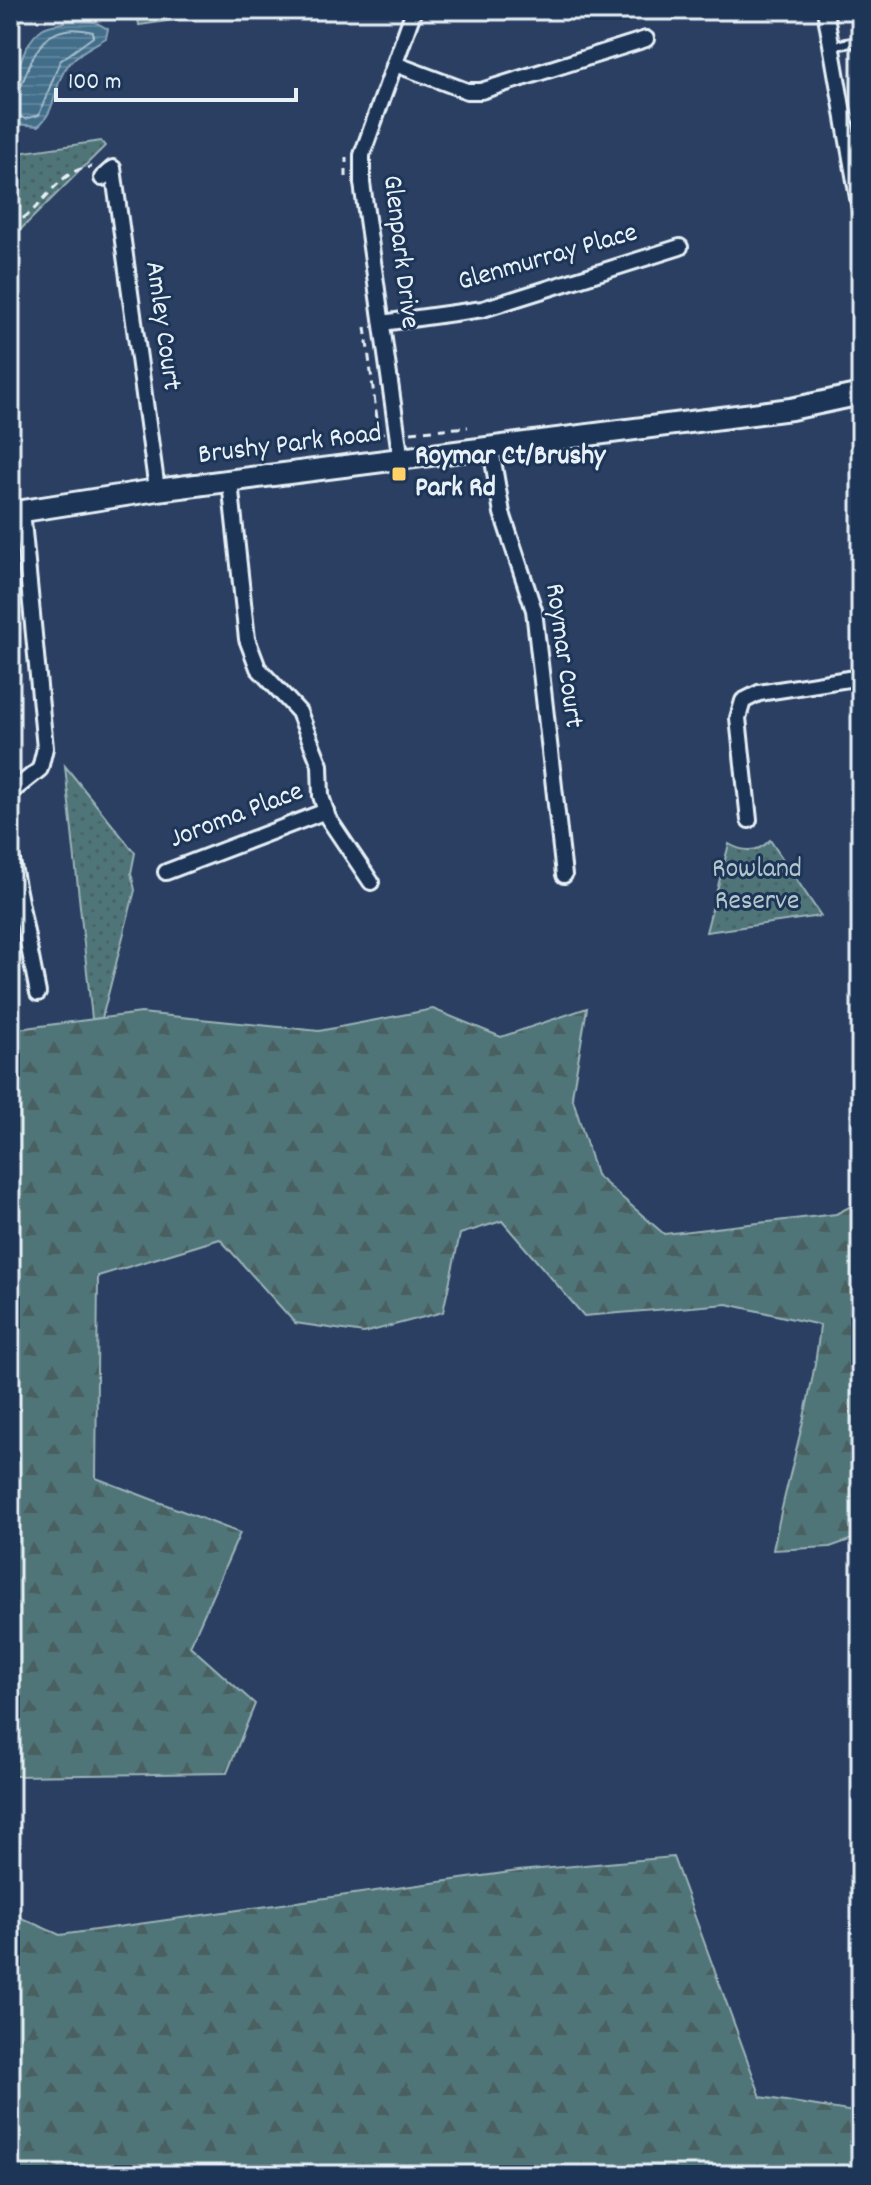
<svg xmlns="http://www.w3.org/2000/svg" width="871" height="2185" font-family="Dekko,sans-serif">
	<defs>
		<pattern id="green-dots" width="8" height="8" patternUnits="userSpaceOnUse" patternTransform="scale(2)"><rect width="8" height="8" fill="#4f7578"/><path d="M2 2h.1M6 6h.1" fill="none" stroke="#4a5e61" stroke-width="1.8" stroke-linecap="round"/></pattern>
		<pattern id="forest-firs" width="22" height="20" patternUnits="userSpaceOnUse" patternTransform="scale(2)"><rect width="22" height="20" fill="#4f7578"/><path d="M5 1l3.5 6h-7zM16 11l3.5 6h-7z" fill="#4a5e61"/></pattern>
		<pattern id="water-rules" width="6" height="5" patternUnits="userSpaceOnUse" patternTransform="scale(2)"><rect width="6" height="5" fill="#436e8a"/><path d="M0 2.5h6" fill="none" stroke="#5e839b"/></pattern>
	</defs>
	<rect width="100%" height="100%" fill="#2a3f62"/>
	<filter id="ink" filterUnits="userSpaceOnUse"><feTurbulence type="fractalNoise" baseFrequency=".0125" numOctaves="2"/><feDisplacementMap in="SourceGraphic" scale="16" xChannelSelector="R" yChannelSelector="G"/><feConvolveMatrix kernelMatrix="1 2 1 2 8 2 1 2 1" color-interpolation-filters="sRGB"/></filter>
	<g filter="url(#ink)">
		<g fill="url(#green-dots)" stroke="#9cb3b8" stroke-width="2">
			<polygon points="101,141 105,146 10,240 10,154"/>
			<polygon points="65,766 135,853 131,873 135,890 102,1018 92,1019"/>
			<path d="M770 840 821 916 706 932 729 844C743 852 758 853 770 840Z"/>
		</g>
		<g fill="url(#forest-firs)" stroke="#9cb3b8" stroke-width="2">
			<path d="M587 1008 572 1096 596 1175 664 1234 836 1214 861 1201V1536L830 1547 773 1550C787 1475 813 1401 820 1325L727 1304 584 1316 502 1221 460 1234 443 1312 364 1333 295 1323 220 1239 98 1276 96 1478 240 1533 190 1646 255 1704 227 1773 13 1776 10 1784V1030L141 1013 319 1031 433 1009 501 1037Z"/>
			<polygon points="673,1857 761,2097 861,2113 861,2175 10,2175 10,1913 60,1935 518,1871"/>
		</g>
		<polygon fill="#4f7578" stroke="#9cb3b8" stroke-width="2" points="137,10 194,10 195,17 139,25"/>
		<path fill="url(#water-rules)" stroke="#85a2b6" stroke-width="2" d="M67 21 95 22 108 29 106 38C93 46 79 52 69 64 53 82 58 110 38 126L16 124C5 101 20 44 42 29 48 25 60 24 67 21Z"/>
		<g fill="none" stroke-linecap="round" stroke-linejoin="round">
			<path stroke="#a6bdcc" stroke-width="2" d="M10 94 20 89C34 52 45 19 93 32V37L60 61 39 115 25 119 10 110"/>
			<g stroke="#e8f1f8" stroke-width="13">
				<polyline id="lane" points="831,46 861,41"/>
			</g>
			<g stroke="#e8f1f8" stroke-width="20">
				<g id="street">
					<polyline points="825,10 861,215"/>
					<polyline points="395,64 467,91 481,91 646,39"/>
					<polyline points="102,178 113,168 157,490"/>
					<polyline points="382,323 483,309 680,247"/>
					<polyline points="491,449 502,513 534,610 564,875"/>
					<polyline points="401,461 362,183 362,155 414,10"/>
					<polyline points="230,482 247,639 258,668 299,712 320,765 321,796 328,818 371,882"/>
					<polyline points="10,793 40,769 45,748 22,511"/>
					<polyline points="749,820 738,718 743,701 759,693 861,677"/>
					<polyline points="10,851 38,993"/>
					<polyline points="166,872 326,811"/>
				</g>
			</g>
			<g stroke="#e8f1f8" stroke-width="26">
				<polyline id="secondary" points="10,513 157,490 791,409 861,394"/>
			</g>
			<g stroke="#e8f1f8" stroke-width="3" stroke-dasharray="8 6" stroke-linecap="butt">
				<polyline points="346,177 346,157"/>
				<path d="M10 224C41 217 54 169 92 167"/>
				<polyline points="365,327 379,434 384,433"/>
				<polyline points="411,432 468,427"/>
			</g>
			<use href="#lane" stroke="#1d3557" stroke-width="7"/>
			<use href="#street" stroke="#1d3557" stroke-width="14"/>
			<use href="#secondary" stroke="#1d3557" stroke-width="20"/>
		</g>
	</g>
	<rect fill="#ffd166" stroke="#1d3557" stroke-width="3" x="391" y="466" width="16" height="16" rx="4"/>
	<g text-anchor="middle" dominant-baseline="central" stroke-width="6" stroke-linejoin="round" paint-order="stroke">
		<g font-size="28" fill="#e8f1f8" stroke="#1d3557">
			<text transform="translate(399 252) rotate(83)">Glenpark Drive</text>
			<text transform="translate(548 259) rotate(-16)">Glenmurray Place</text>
			<text transform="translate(161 326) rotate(82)">Amley Court</text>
			<text transform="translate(290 446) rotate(-7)">Brushy Park Road</text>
			<text transform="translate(562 656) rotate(82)">Roymar Court</text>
			<text transform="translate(237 817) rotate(-21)">Joroma Place</text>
		</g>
		<g font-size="28" font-weight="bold" fill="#e8f1f8" stroke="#1d3557" text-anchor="start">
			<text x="415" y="458">Roymar Ct/Brushy<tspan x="415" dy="32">Park Rd</tspan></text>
		</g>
		<g font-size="28" fill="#b2c6cb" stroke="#1d3557">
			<text x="757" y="871">Rowland<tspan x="757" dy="32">Reserve</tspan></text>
		</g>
	</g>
	<rect width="871" height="2185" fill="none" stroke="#1d3557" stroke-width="40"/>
	<rect x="20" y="20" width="831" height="2145" fill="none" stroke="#e8f1f8" stroke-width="3" filter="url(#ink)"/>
	<path d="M56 88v12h240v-12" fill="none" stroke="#e8f1f8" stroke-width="4"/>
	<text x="68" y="88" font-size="24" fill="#e8f1f8" stroke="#1d3557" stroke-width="6" paint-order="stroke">100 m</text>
</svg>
